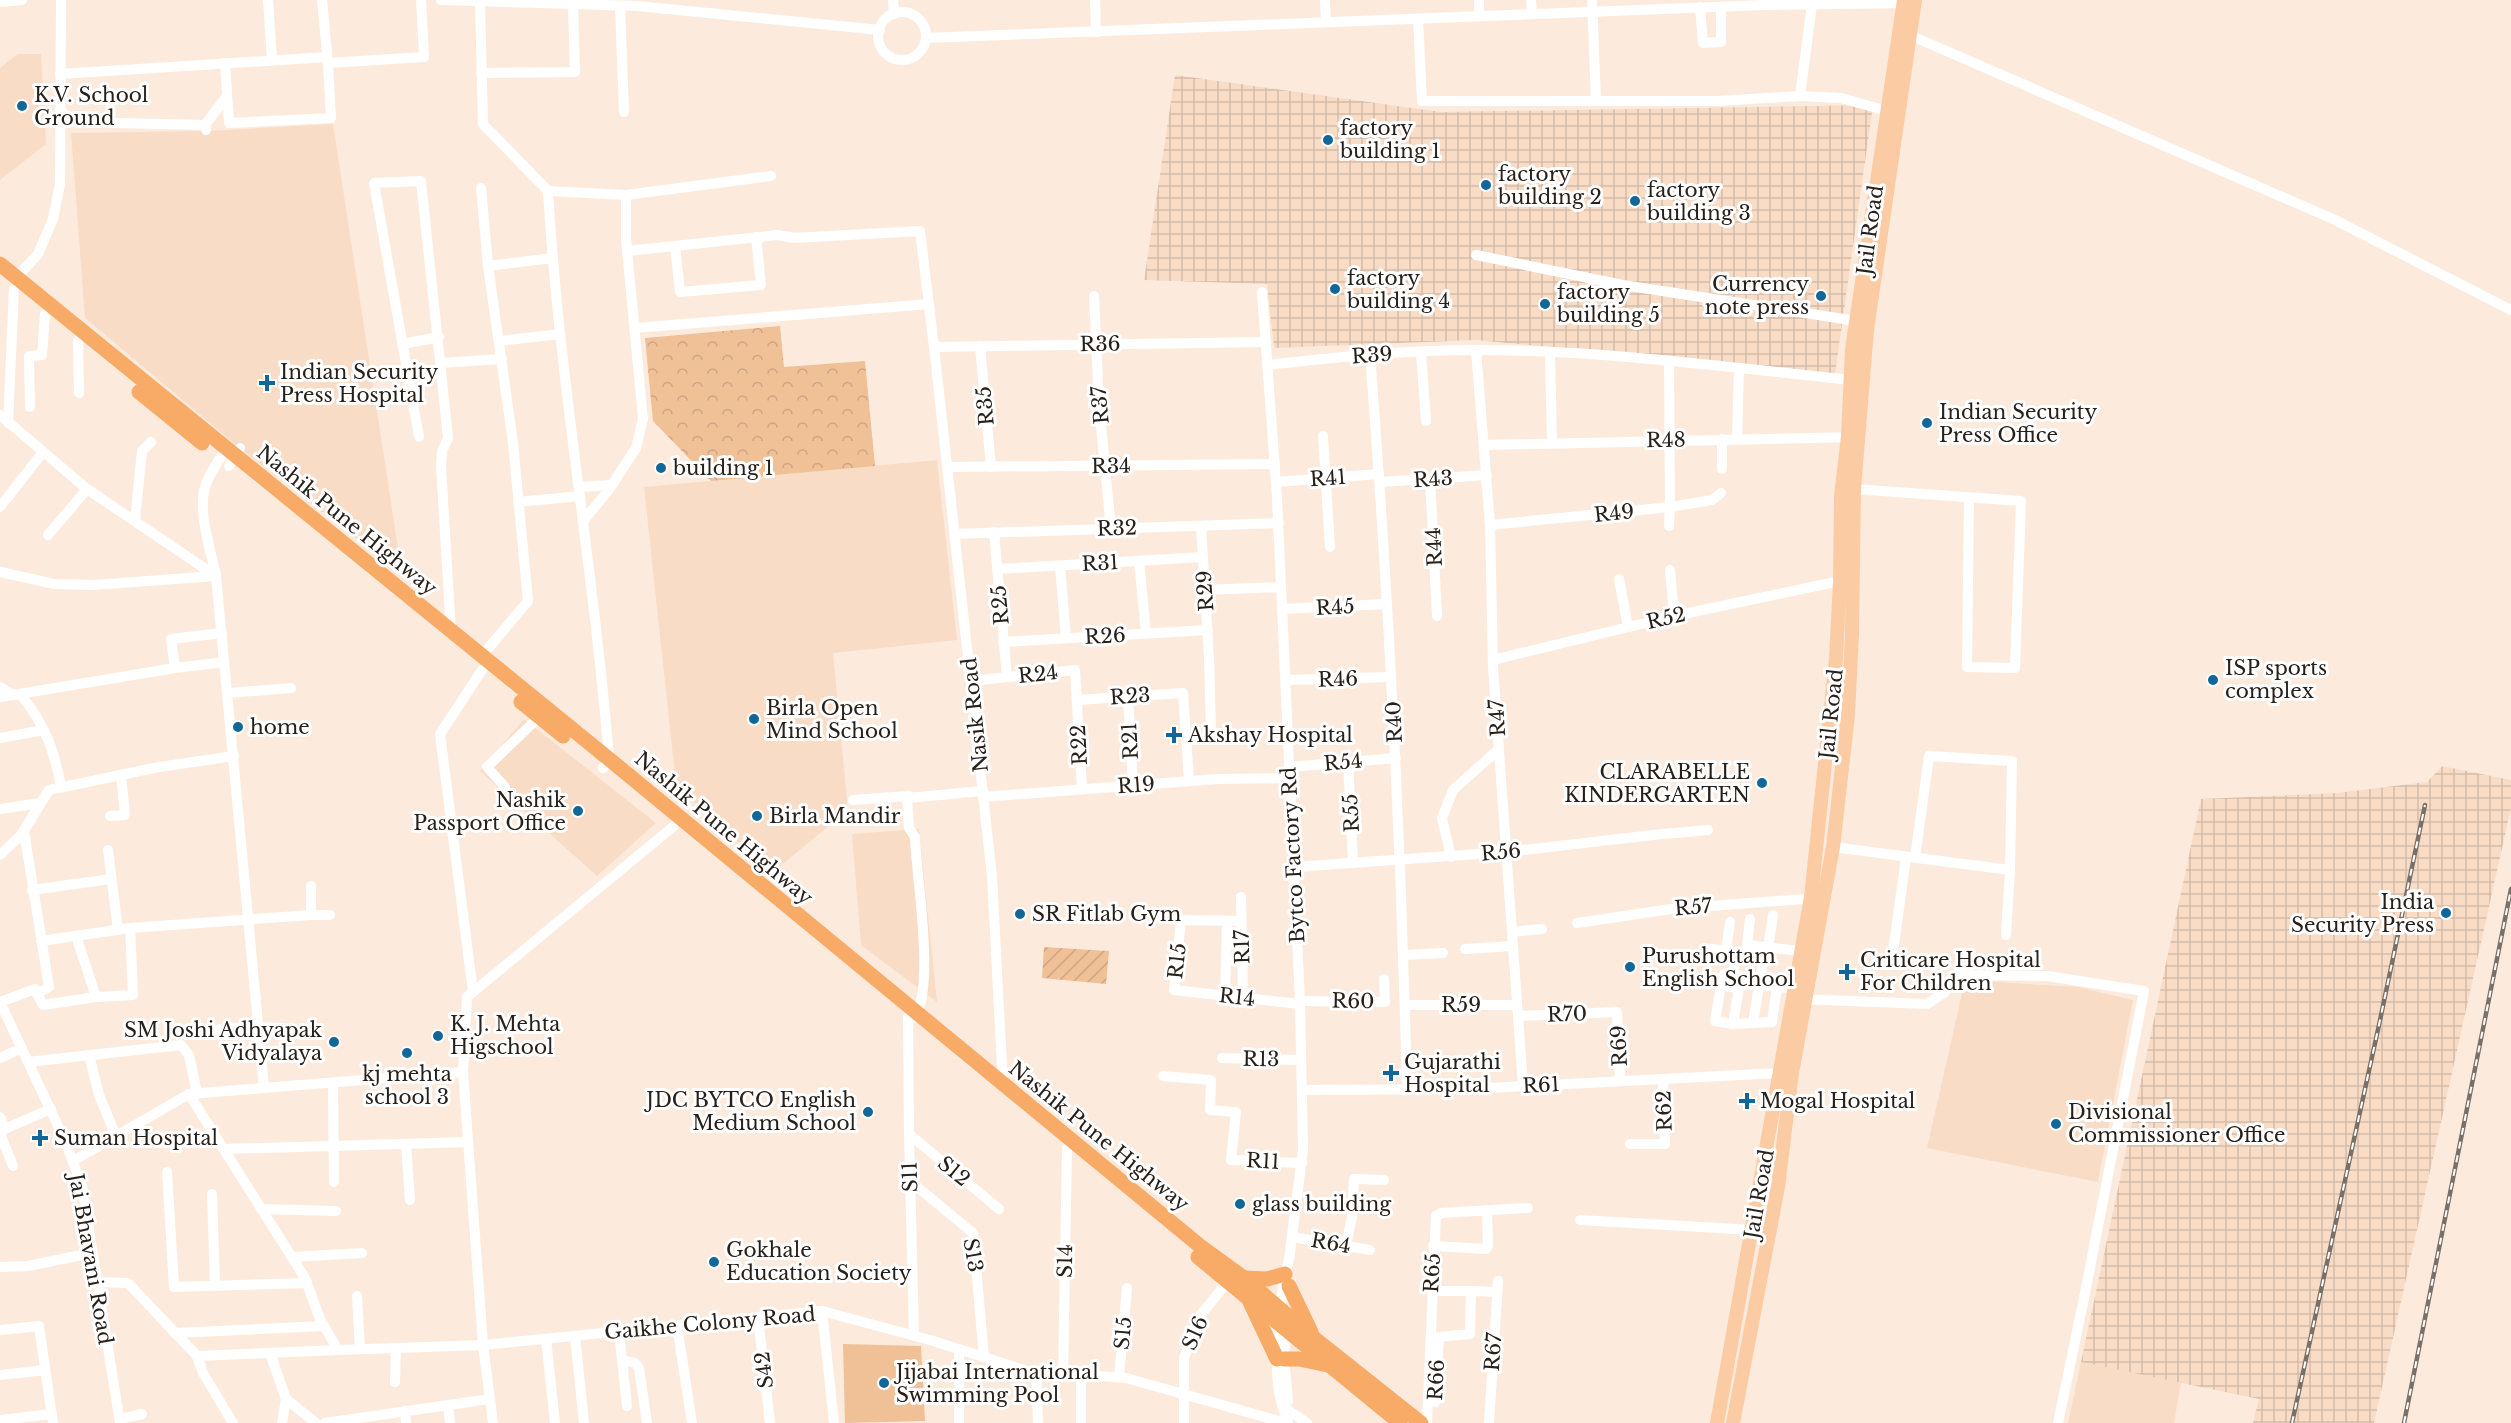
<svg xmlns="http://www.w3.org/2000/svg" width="2511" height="1423" font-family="'Libre Baskerville',serif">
	<defs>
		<pattern id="industrial-grid" width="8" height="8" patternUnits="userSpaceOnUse" patternTransform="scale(1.5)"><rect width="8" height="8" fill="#f8dcc6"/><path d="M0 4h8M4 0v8" fill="none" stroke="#d5bcaa"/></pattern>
		<pattern id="park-crowns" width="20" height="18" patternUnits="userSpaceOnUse" patternTransform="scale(1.5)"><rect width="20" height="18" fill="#f0c097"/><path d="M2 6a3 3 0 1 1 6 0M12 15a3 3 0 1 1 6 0" fill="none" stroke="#cea582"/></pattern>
		<pattern id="garden-furrows" width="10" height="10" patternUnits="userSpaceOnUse" patternTransform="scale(1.5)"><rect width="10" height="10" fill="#f0c097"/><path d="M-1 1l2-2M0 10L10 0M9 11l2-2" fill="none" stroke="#cea582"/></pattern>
	</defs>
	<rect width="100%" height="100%" fill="#fcebdd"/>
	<g fill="#f8dcc6">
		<polygon points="18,54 41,54 46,144 0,180 0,68"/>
		<polygon points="333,124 402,574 240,448 85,318 71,133 206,131"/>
		<polygon points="937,460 957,640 833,653 848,810 773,872 722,829 676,785 644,487"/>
		<polygon points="524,719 656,823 597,876 480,771"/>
		<polygon points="919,829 937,1002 861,945 852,834"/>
		<polygon points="1965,980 2078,987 2133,1000 2098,1182 1927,1148"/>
		<polygon points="2081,1362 2181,1382 2174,1423 2068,1423"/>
	</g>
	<g fill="url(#industrial-grid)">
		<polygon points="1175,75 1441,112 1873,105 1835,374 1476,340 1274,348 1267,284 1144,280"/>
		<polygon points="2442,766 2511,780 2511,808 2374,1423 2253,1423 2259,1399 2081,1362 2201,799 2337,793 2427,782"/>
	</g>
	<polygon fill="url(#park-crowns)" points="780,326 784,367 865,361 875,466 711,481 653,421 645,338"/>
	<polygon fill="url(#garden-furrows)" points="1044,947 1109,951 1106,984 1042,978"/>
	<polygon fill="#f0c097" points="843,1344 921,1346 925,1421 845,1423"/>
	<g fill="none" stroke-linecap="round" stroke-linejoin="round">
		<g stroke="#fff" stroke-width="10">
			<polyline points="268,0 272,60"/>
			<polyline points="322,0 328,63 424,57 421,0"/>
			<polyline points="441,0 637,6 880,30"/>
			<polyline points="893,0 894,14"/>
			<polyline points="1095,0 1096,32"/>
			<polyline points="1325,0 1326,22"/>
			<polyline points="1479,0 1479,16"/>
			<polyline points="1531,0 1532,14"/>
			<polyline points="1592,0 1596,101"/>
			<polyline points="0,2 22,0"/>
			<path d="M480 2 483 124 548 191C559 381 594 569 609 759L603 768"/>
			<polyline points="620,6 624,112"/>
			<polyline points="1700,7 1703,43 1721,42 1721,7"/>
			<circle cx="902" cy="36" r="24"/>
			<polyline points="1418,19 1422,101 1717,101 1800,96 1812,4"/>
			<polyline points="1905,33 2333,219 2511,310"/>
			<polyline points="926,38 1764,5 1909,3"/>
			<polyline points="225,63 229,123 331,118 328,63"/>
			<polyline points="481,73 575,72 573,5"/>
			<polyline points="60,74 327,57"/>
			<polyline points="1800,96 1841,98 1887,111"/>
			<polyline points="60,110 73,122 205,125"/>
			<polyline points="206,130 205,125 227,96"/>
			<polyline points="548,191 626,195 771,176"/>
			<polyline points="675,246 680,292 761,285 756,237"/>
			<polyline points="627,251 778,235 794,238 920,231 934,347 992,877 1003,1085"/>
			<polyline points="1476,255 1623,285 1857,321"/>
			<polyline points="488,266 552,258"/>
			<polyline points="16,278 38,254 53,219 60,184 61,0"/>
			<path d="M1262 292 1277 498 1300 1004 1303 1149 1289 1260C1280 1288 1272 1373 1281 1401 1283 1409 1286 1414 1288 1423"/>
			<polyline points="1094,296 1099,405 1111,529"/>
			<polyline points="635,328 929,304"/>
			<polyline points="78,341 79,393"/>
			<polyline points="499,341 560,334"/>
			<polyline points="402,344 439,337"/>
			<polyline points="980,346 991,467"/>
			<polyline points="934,347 1266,342"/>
			<polyline points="1476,350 1490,525 1493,667 1523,1086"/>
			<polyline points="1421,352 1426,421"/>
			<polyline points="1550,353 1552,443"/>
			<path d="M1370 354C1389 599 1401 844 1407 1090"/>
			<polyline points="441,363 502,359"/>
			<path d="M1268 365C1337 357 1406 350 1476 350 1601 350 1726 367 1851 380"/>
			<polyline points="30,407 29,356 42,355 45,314"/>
			<polyline points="0,415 87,489 216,576"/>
			<polyline points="8,423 14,289"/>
			<polyline points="1323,436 1330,547"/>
			<polyline points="419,437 374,183 421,181 448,438 442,451 441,466 451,633"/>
			<polyline points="1722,439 1722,469"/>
			<polyline points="1737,439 1739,368"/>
			<polyline points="1484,445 1856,437"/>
			<path d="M226 449C218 462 207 476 204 491 199 518 211 550 216 576L264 1088"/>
			<polyline points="229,466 240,448"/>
			<polyline points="948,467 1275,464"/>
			<polyline points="1430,479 1437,616"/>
			<polyline points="1276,482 1379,474"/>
			<polyline points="1380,482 1487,475"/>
			<polyline points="579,487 611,485"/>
			<polyline points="1854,489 2021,501 2015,668 1967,667 1969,498"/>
			<polyline points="518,502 580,496"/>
			<polyline points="0,507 43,452"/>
			<polyline points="135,520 142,451 151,442"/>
			<polyline points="583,521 608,491 636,448 643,419 626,239 626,195"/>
			<polyline points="1490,525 1670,507 1669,361"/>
			<polyline points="1201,526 1209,657 1211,732"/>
			<polyline points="1669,526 1670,507 1712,500 1721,493"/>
			<polyline points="994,532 1007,677"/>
			<polyline points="955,534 1279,523"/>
			<polyline points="48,535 87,489"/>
			<polyline points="1139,561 1146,633"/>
			<polyline points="1060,566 1066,638"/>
			<polyline points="997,569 1203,557"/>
			<polyline points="1670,570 1674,616"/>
			<polyline points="0,572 54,584 93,585 216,576"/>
			<polyline points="1619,579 1628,627"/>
			<polyline points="1205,590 1281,587"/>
			<polyline points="1282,609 1387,604"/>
			<polyline points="1003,642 1208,630"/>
			<polyline points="481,657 528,601 513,443 488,266 481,188"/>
			<polyline points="1493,660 1674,616 1840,581"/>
			<polyline points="175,668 224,662"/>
			<polyline points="1286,680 1391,677"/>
			<polyline points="971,681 1075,670 1082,789"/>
			<path d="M0 687 12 694 21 695C45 725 54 749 61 787"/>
			<polyline points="227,693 291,688"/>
			<polyline points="1128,696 1133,785"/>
			<polyline points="0,697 175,668 171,639 222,633"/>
			<polyline points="1077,700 1183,693 1189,781"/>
			<polyline points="0,738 44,730"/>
			<polyline points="1348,762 1353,863"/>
			<polyline points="1289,767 1396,758"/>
			<polyline points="505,787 487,767 539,717"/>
			<polyline points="983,797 1217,779 1289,778"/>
			<polyline points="853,800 909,796"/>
			<polyline points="0,809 40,803"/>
			<polyline points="110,816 125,815 121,775"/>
			<polyline points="24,831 49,987 37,994"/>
			<polyline points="1833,847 2010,870 2012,761 1929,756 1915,858"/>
			<polyline points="108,850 118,930"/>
			<polyline points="0,855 21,835 49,790 159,767 234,756"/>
			<polyline points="1451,857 1442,818 1453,790 1499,749"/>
			<polyline points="1294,867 1506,852 1662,834 1708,830"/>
			<polyline points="32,890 111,879"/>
			<polyline points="1241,897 1243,998"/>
			<polyline points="311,915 330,915"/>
			<polyline points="1241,921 1181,920 1174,990 1300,1004"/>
			<polyline points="1577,923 1671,909 1818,898"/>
			<polyline points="1512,932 1542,929"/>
			<polyline points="2006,935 2010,870"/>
			<polyline points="76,936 96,997 133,995 130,928"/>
			<polyline points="41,941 130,928 311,915 311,886"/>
			<polyline points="1747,945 1750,919"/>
			<polyline points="1768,948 1773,915"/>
			<polyline points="1465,949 1513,946"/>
			<polyline points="1711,949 1746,953 1747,945 1800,951"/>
			<polyline points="1726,951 1730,922"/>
			<polyline points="1893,952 1906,857"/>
			<polyline points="1404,955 1443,953"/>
			<polyline points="1733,975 1736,953"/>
			<polyline points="1746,984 1741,976 1724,974 1721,985 1736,988 1746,984 1801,989"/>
			<polyline points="1721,985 1715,1021 1733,1024 1772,1022 1777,987"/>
			<polyline points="473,992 440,734 482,670"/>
			<polyline points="1225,996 1227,921"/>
			<polyline points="1798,999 1927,1004 1945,992 1953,975 2047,976 2144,991 2084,1298 2058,1423"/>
			<polyline points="1299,1001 1385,1002 1384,979"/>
			<polyline points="0,1002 65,1141 82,1186 120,1423"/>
			<polyline points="0,1002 35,989 43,1005 96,997"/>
			<polyline points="1405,1005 1517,1005"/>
			<polyline points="1518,1016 1617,1012 1620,1081"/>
			<polyline points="908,1017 909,1134 914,1336"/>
			<path d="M914 1018C936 988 916 876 915 837L909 828 907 798 983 791"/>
			<polyline points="1753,1023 1765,948"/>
			<polyline points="1733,1024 1739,988"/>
			<polyline points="212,1030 258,1027 283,1028"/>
			<polyline points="89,1055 99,1095 116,1136"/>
			<polyline points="0,1058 22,1048"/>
			<polyline points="1222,1058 1301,1060"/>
			<polyline points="28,1062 181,1045 189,1055 197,1094"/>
			<polyline points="1163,1076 1211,1080 1210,1110 1236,1112 1231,1160 1302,1163"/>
			<polyline points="333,1083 334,1182"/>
			<polyline points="1302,1090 1469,1089 1779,1073"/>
			<polyline points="189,1094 305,1278 320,1319 338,1350 483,1345 463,1072"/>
			<polyline points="0,1117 5,1129"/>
			<polyline points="0,1131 51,1109"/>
			<polyline points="0,1133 13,1166"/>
			<polyline points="909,1134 999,1209"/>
			<polyline points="406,1144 410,1200"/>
			<polyline points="1630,1144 1665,1144 1663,1079"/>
			<polyline points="224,1149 468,1142"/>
			<polyline points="73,1161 189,1094 463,1072 467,997 674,826"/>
			<polyline points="167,1172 174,1287 307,1283"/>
			<polyline points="910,1181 973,1233 984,1357"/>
			<polyline points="212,1194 215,1285"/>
			<polyline points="261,1209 336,1211"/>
			<polyline points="1580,1220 1753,1230"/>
			<polyline points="1292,1237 1370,1250"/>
			<polyline points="1346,1245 1352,1217 1354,1179 1384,1180"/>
			<polyline points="1433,1246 1486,1249 1488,1246 1487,1211"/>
			<polyline points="292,1257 362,1253"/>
			<polyline points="0,1267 28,1266 91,1253"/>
			<polyline points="96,1282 128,1283 197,1356 203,1373 233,1423"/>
			<polyline points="1471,1291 1497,1292"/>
			<polyline points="357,1296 360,1349"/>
			<polyline points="822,1311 834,1423"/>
			<polyline points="758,1318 770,1423"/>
			<polyline points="677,1326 692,1423"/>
			<polyline points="1286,1326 1284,1356 1288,1401"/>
			<polyline points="0,1330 39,1326 53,1423"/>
			<polyline points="619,1332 627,1406"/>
			<polyline points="175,1333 324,1326"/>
			<polyline points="575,1336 584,1423"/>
			<polyline points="546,1339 555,1423"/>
			<polyline points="959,1349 959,1423"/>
			<polyline points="270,1353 286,1399 316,1423"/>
			<polyline points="197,1356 338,1350"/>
			<polyline points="622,1360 635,1363 639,1368 647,1423"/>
			<polyline points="1036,1372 1038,1423"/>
			<polyline points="1063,1374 1067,1148"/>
			<polyline points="0,1375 45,1370"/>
			<polyline points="1081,1375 1081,1423"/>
			<polyline points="1119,1377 1127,1288"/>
			<polyline points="395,1382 396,1348"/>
			<polyline points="1435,1402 1439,1337 1470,1334 1471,1291 1437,1291"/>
			<polyline points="448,1405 450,1423"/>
			<polyline points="1286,1409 1307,1423"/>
			<polyline points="405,1411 406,1423"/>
			<polyline points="120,1419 142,1414"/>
			<polyline points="0,1420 52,1414"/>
			<polyline points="282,1423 286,1399"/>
			<polyline points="325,1423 490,1399"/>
			<polyline points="493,1423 483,1345 822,1311 930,1340 1027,1371 1126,1378 1286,1423"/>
			<polyline points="1184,1423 1184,1358 1199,1317 1228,1281"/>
			<polyline points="1427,1423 1436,1216 1441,1213 1528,1208"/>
			<polyline points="1489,1423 1498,1281"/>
		</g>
		<g stroke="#fbcca4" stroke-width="14">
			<polyline points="1717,1423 1811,897 1836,659 1840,581 1841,496 1848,436 1852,349 1904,0"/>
			<polyline points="1733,1423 1778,1187 1792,1073 1833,847 1848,715 1852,634 1854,489 1867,330 1915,0"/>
		</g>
		<g stroke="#f8aa67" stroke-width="15">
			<polyline points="0,264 609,759 1200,1246 1244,1278 1314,1338 1421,1423"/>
			<polyline points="139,392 202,443"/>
			<polyline points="521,702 563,736"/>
			<polyline points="1198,1257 1400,1423"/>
			<polyline points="1244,1278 1267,1279 1285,1274"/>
			<polyline points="1289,1286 1311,1332"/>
			<polyline points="1250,1302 1277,1359"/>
			<polyline points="1284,1359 1299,1359 1328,1365"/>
		</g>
		<g stroke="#7b7067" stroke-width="4.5">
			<g id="rail">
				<polyline points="2292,1423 2379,1025 2425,805"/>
				<polyline points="2404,1423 2511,889"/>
			</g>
		</g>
		<use href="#rail" stroke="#fff" stroke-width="2" stroke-dasharray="7" stroke-linecap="butt"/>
	</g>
	<g fill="#116797" stroke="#fff" stroke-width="2">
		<circle cx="22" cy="106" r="6"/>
		<circle cx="1328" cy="140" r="6"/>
		<circle cx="1486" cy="185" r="6"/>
		<circle cx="1635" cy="201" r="6"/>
		<circle cx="1335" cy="289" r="6"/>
		<circle cx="1821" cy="296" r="6"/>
		<circle cx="1545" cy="304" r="6"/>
		<path d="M264 374h6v6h6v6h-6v6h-6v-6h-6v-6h6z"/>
		<circle cx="1927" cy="423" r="6"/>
		<circle cx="661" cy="468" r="6"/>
		<circle cx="2213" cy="680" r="6"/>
		<circle cx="754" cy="719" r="6"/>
		<circle cx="238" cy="727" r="6"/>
		<path d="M1171 726h6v6h6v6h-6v6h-6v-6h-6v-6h6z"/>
		<circle cx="1762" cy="783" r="6"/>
		<circle cx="578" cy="811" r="6"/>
		<circle cx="757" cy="816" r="6"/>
		<circle cx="2446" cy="913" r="6"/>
		<circle cx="1020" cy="914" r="6"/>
		<circle cx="1630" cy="967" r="6"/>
		<path d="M1844 963h6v6h6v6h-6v6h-6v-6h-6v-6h6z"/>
		<circle cx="438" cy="1036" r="6"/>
		<circle cx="334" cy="1042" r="6"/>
		<circle cx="407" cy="1053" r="6"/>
		<path d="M1388 1064h6v6h6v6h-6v6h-6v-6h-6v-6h6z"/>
		<path d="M1744 1092h6v6h6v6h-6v6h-6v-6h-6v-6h6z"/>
		<circle cx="868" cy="1112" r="6"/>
		<circle cx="2056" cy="1124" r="6"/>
		<path d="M37 1129h6v6h6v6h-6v6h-6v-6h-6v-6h6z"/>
		<circle cx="1240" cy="1204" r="6"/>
		<circle cx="714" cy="1262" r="6"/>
		<circle cx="884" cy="1383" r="6"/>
	</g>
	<g text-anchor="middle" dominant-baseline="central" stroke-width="6" stroke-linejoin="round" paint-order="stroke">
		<g font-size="20" fill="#28201a" stroke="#fff" text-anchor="start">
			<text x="34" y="95">K.V. School<tspan x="34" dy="23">Ground</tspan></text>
			<text x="1340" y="128">factory<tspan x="1340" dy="23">building 1</tspan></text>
			<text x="1498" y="174">factory<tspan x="1498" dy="23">building 2</tspan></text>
			<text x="1647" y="190">factory<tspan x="1647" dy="23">building 3</tspan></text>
			<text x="1347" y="278">factory<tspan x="1347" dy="23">building 4</tspan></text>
			<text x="1809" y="284" text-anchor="end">Currency<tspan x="1809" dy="23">note press</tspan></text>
			<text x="1557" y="292">factory<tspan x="1557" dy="23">building 5</tspan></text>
			<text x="280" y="372">Indian Security<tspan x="280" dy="23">Press Hospital</tspan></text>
			<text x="1939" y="412">Indian Security<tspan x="1939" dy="23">Press Office</tspan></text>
			<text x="673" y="468">building 1</text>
			<text x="2225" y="668">ISP sports<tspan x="2225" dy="23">complex</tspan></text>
			<text x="766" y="708">Birla Open<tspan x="766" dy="23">Mind School</tspan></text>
			<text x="250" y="727">home</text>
			<text x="1188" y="735">Akshay Hospital</text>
			<text x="1750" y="772" text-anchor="end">CLARABELLE<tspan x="1750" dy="23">KINDERGARTEN</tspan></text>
			<text x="566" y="800" text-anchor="end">Nashik<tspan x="566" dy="23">Passport Office</tspan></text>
			<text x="769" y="816">Birla Mandir</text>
			<text x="2434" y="902" text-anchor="end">India<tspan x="2434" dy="23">Security Press</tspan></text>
			<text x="1032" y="914">SR Fitlab Gym</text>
			<text x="1642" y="956">Purushottam<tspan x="1642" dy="23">English School</tspan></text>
			<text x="1860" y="960">Criticare Hospital<tspan x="1860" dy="23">For Children</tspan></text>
			<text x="450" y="1024">K. J. Mehta<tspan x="450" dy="23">Higschool</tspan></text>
			<text x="322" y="1030" text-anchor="end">SM Joshi Adhyapak<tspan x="322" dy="23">Vidyalaya</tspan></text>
			<text x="1404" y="1062">Gujarathi<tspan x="1404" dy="23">Hospital</tspan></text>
			<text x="407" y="1074" text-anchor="middle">kj mehta<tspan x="407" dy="23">school 3</tspan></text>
			<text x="856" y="1100" text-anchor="end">JDC BYTCO English<tspan x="856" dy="23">Medium School</tspan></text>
			<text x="1760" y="1101">Mogal Hospital</text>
			<text x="2068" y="1112">Divisional<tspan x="2068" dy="23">Commissioner Office</tspan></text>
			<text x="54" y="1138">Suman Hospital</text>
			<text x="1252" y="1204">glass building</text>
			<text x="726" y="1250">Gokhale<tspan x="726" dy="23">Education Society</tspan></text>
			<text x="896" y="1372">Jijabai International<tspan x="896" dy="23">Swimming Pool</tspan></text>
		</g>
		<g font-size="20" fill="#28201a" stroke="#fff">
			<text transform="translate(1870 230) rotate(-82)">Jail Road</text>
			<text transform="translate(1100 344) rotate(-1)">R36</text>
			<text transform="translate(1372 355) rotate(-4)">R39</text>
			<text transform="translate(1100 405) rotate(-95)">R37</text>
			<text transform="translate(985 406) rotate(-95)">R35</text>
			<text transform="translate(1666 440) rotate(-1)">R48</text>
			<text transform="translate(1111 466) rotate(-1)">R34</text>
			<text transform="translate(1328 478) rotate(-4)">R41</text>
			<text transform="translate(1433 479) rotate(-4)">R43</text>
			<text transform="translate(1614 513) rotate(-6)">R49</text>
			<text transform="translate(347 520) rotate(39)">Nashik Pune Highway</text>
			<text transform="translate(1117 528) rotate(-2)">R32</text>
			<text transform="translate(1434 547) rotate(-93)">R44</text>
			<text transform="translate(1100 563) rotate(-3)">R31</text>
			<text transform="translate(1205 591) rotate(-94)">R29</text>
			<text transform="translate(1000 605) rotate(-95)">R25</text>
			<text transform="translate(1335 607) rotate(-3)">R45</text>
			<text transform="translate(1666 618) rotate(-13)">R52</text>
			<text transform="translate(1105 636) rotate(-3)">R26</text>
			<text transform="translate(1038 674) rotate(-6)">R24</text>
			<text transform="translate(1338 679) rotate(-2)">R46</text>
			<text transform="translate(1130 696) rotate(-4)">R23</text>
			<text transform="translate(1831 714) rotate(-84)">Jail Road</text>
			<text transform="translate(975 715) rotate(-96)">Nasik Road</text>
			<text transform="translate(1497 718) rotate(-94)">R47</text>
			<text transform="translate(1394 722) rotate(-93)">R40</text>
			<text transform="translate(1130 741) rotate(-93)">R21</text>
			<text transform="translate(1079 745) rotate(-93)">R22</text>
			<text transform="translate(1343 762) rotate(-5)">R54</text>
			<text transform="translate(1136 785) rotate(-4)">R19</text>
			<text transform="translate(1351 813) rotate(-93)">R55</text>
			<text transform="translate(724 828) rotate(40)">Nashik Pune Highway</text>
			<text transform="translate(1501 852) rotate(-5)">R56</text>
			<text transform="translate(1293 855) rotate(-93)">Bytco Factory Rd</text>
			<text transform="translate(1693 907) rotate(-5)">R57</text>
			<text transform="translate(1242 947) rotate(-92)">R17</text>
			<text transform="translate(1177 961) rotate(-84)">R15</text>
			<text transform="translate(1237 997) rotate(6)">R14</text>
			<text transform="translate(1353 1001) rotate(1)">R60</text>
			<text x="1461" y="1005">R59</text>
			<text transform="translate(1567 1014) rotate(-2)">R70</text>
			<text transform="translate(1619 1046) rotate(-93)">R69</text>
			<text transform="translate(1261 1059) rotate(1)">R13</text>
			<text transform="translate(1541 1085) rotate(-3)">R61</text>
			<text transform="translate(1664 1111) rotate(-92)">R62</text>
			<text transform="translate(1099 1136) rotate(39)">Nashik Pune Highway</text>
			<text transform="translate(1263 1161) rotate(3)">R11</text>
			<text transform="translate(954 1171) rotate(39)">S12</text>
			<text transform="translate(910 1177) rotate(-92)">S11</text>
			<text transform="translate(1759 1194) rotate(-80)">Jail Road</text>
			<text transform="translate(1331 1243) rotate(10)">R64</text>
			<text transform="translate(973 1255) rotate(80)">S13</text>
			<text transform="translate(91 1259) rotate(80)">Jai Bhavani Road</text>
			<text transform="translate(1065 1261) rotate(-89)">S14</text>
			<text transform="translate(1432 1273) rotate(-87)">R65</text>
			<text transform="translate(710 1323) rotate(-5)">Gaikhe Colony Road</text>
			<text transform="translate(1123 1333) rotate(-85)">S15</text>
			<text transform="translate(1195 1333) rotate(-66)">S16</text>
			<text transform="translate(1493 1352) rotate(-86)">R67</text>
			<text transform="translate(764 1370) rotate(-97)">S42</text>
			<text transform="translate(1436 1380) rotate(-87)">R66</text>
		</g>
	</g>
</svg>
